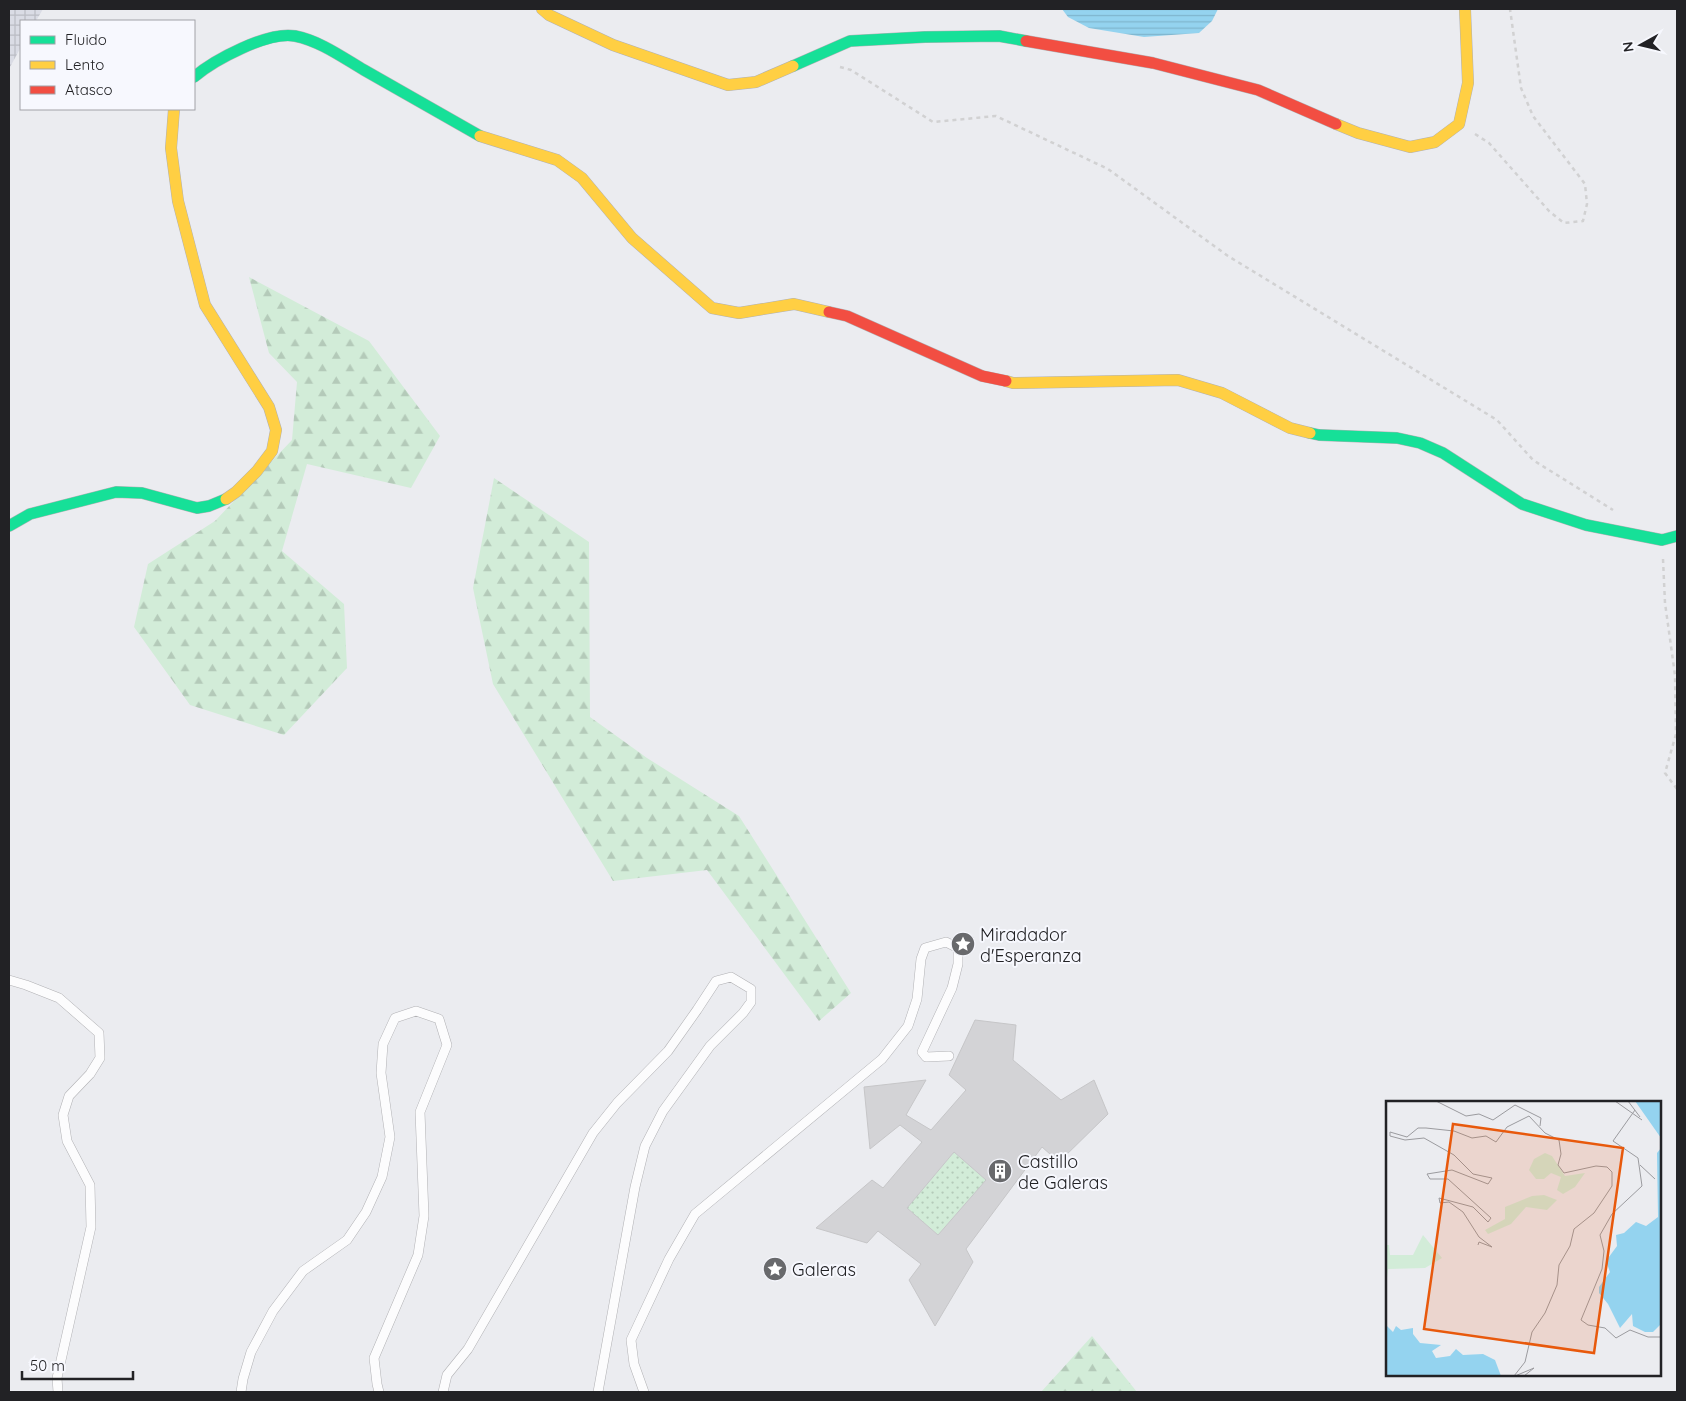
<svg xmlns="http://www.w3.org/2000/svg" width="1686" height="1401" font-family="Quicksand,sans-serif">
	<defs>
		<pattern id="industrial-grid" width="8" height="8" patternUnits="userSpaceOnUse" patternTransform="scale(1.25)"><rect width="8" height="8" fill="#dadce5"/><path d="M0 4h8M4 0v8" fill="none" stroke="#bbbcc4"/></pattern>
		<pattern id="grass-dots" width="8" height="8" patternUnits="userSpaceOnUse" patternTransform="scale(1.25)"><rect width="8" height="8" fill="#d2ecd8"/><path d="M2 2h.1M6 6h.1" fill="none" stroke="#b4cab9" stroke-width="1.8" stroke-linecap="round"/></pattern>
		<pattern id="forest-firs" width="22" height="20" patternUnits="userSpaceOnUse" patternTransform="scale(1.25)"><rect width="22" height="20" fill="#d2ecd8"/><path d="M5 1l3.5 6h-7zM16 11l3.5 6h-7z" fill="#b4cab9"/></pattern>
		<pattern id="water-rules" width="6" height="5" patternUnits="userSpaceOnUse" patternTransform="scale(1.25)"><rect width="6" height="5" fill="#94d3ef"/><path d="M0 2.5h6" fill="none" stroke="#7fb5cd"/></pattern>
	</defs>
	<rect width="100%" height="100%" fill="#ebecf0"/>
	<polygon fill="url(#industrial-grid)" points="9,9 43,9 36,21 21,21 21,47 9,69"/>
	<polygon fill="url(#grass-dots)" points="954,1152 986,1180 938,1235 907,1208"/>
	<g fill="url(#forest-firs)">
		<polygon points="249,277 369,341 440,436 411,488 307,464 282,551 344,604 347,668 284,735 190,705 134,627 148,564 215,521 292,440 297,382 269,353"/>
		<polygon points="494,478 589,542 590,717 647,758 739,816 851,993 819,1021 707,870 613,881 493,684 473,588"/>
		<polygon points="1092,1336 1137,1392 1041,1392"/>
	</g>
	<polygon fill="url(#water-rules)" points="1062,9 1218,9 1212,21 1199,33 1144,37 1089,28 1068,17"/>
	<path fill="#d3d3d6" stroke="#c6c6c8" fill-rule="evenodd" d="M975 1020 1016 1025 1013 1060 1061 1100 1094 1080 1108 1114 1059 1162 1042 1147 966 1249 973 1262 935 1326 909 1280 921 1264 878 1231 867 1243 816 1228 872 1180 883 1188 922 1142 900 1125 870 1149 864 1087 926 1080 906 1115 931 1130 966 1090 949 1075ZM954 1152 986 1180 938 1235 907 1208Z"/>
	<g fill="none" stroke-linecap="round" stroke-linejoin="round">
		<g stroke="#b1b1b4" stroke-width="10">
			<g id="lane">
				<polyline points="9,980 26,985 59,998 99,1033 100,1058 90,1074 69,1096 63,1115 67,1141 90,1185 91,1227 57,1378 58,1392"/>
				<polyline points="241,1392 243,1379 251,1352 273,1311 303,1271 347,1240 366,1212 382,1177 390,1137 381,1073 383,1044 395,1018 416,1011 439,1019 447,1045 420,1112 424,1216 418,1255 374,1358 377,1384 379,1392"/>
				<polyline points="443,1392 447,1375 468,1349 593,1133 617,1103 668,1051 697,1010 716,981 731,977 751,989 751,1002 743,1013 710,1046 663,1111 645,1146 635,1187 598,1392"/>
				<polyline points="644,1392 634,1364 631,1340 669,1259 695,1214 882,1059 908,1026 917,999 921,959 925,948 946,942 958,948 958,964 952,988 922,1052 926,1057 949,1056"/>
			</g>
		</g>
		<g stroke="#b1b1b4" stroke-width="12">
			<g id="fast">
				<polyline points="793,66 850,41 925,37 999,36 1026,41"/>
				<path d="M194 77C214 60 268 31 295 36 320 41 342 57 364 70 403 92 441 114 480 136"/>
				<polyline points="1310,433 1319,435 1397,438 1420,443 1443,453 1522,504 1586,525 1662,540 1677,536"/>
				<polyline points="9,526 30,514 116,492 142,493 197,508 209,506 226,499"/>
			</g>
		</g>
		<g stroke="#b1b1b4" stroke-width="12">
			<g id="slow">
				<polyline points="542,9 549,15 613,45 728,85 756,82 793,66"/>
				<polyline points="174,109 171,148 178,201 205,305 269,407 276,430 272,451 257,471 236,492 226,499"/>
				<polyline points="1336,124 1358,133 1410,147 1435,142 1459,124 1468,83 1465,9"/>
				<polyline points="480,136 557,160 582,178 632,238 712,308 739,313 794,304 829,312"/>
				<polyline points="1006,381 1013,383 1178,380 1222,393 1290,428 1310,433"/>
			</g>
		</g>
		<g stroke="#b1b1b4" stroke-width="12">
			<g id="jam">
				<polyline points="1026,41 1153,63 1258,90 1336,124"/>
				<polyline points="829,312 847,316 982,376 1006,381"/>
			</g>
		</g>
		<g stroke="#d1d1d2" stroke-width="2.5" stroke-dasharray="4 4" stroke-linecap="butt">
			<polyline points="840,67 851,70 933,122 996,116 1108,169 1228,256 1497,420 1533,460 1613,510"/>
			<polyline points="1475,134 1489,143 1549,211 1564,223 1583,221 1587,204 1585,184 1533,116 1521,88 1510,9"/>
			<polyline points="1663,559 1665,603 1675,675 1676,734 1665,773 1677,789"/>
		</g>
		<use href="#lane" stroke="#fcfcfd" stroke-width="9"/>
		<use href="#fast" stroke="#16e098" stroke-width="11"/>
		<use href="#slow" stroke="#ffcf43" stroke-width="11"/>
		<use href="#jam" stroke="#f24e42" stroke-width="11"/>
	</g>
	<defs>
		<g id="sight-disc" transform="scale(1.25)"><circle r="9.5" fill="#68696c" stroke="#f7f8fe"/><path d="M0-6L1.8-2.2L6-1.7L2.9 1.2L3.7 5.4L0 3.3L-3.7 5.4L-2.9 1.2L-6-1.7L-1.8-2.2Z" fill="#fff"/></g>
		<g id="building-disc" transform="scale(1.25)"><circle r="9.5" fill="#68696c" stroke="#f7f8fe"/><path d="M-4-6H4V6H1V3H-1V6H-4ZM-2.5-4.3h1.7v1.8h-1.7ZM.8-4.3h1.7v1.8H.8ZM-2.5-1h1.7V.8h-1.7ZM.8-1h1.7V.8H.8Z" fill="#fff"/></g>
	</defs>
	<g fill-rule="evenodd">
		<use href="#sight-disc" x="963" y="944"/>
		<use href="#building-disc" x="1000" y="1171"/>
		<use href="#sight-disc" x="775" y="1269"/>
	</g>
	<g text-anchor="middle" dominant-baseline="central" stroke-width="4" stroke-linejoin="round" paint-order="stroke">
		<g font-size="18" fill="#222225" stroke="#f7f8fe" text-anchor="start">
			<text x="980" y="934">Miradador<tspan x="980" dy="21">d'Esperanza</tspan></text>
			<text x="1018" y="1161">Castillo<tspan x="1018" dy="21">de Galeras</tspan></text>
			<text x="792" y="1269">Galeras</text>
		</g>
	</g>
	<g transform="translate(1386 1101)">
		<rect width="275" height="275" fill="#ebecf0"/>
		<path d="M159 52 166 55 179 75 199 72 189 86 177 93 171 89 175 76 165 72 158 78H150L143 69 148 58ZM158 94 171 99 161 109 140 106 125 123 102 133 99 129 119 118V106L146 95ZM37 134 56 157 39 167 2 168 0 186V144H3L4 154H27Z" fill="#d2ecd8"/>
		<path d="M249 0H275V37ZM275 47V223L267 231H259L247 225 246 213 234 227 222 203 213 192V186L224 171 220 160 231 145 230 134 238 132 250 121 260 125 272 116 271 52ZM0 224 7 231 10 225 15 229 27 227V233L34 242 55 244 46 250 50 257 64 255 70 248 77 254 97 253 109 259 115 275H0Z" fill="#94d3ef"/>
		<path fill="none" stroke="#9b9b9f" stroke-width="1" d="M50 0 80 15 93 13 107 19 129 4 155 17 154 25M229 0 256 19M242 0 254 16M249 9 227 40 252 57 256 85 226 113 214 134 218 150 216 168 195 219 202 224 219 227 230 237 244 229 262 236H275M254 64 269 78M92 144 93 141 106 146 93 136 77 111 63 101 54 102 53 97 87 106 102 121 105 117 62 78H44L41 73 66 69 102 83 106 77 87 73 68 54 38 37 19 39 4 35V31L21 36 32 27H40L68 30 86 37 100 35 110 41 121 26 143 15 159 32 173 39 175 53 172 64 178 72 210 65 221 66 226 71V85L208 112 188 128 184 145 173 164 171 184 159 212 146 231 139 261 128 275M129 275 148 267 138 275"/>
		<path fill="#e8590c" fill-opacity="0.15" stroke="#e8590c" stroke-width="2.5" d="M67 23 237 47 208 252 38 228Z"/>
		<rect width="275" height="275" fill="none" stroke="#222225" stroke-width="2.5"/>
	</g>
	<rect width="1686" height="1401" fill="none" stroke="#222225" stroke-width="20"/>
	<rect x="20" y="20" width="175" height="90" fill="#f7f8fe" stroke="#a2a2a7"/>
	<rect x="30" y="36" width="25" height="8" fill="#16e098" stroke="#a2a2a7"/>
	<text x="65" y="45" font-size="15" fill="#222225">Fluido</text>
	<rect x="30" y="61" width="25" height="8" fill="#ffcf43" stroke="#a2a2a7"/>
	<text x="65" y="70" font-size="15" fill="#222225">Lento</text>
	<rect x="30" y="86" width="25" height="8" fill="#f24e42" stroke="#a2a2a7"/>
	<text x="65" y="95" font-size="15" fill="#222225">Atasco</text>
	<g transform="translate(1641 45) rotate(262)" stroke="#f7f8fe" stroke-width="4" paint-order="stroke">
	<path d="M0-4L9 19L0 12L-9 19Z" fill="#222225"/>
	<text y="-8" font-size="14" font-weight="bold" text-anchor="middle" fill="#222225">N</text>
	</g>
	<path d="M22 1371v8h111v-8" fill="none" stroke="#222225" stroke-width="2.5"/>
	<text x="30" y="1371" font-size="15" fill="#222225" stroke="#f7f8fe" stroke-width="4" paint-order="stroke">50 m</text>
</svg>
